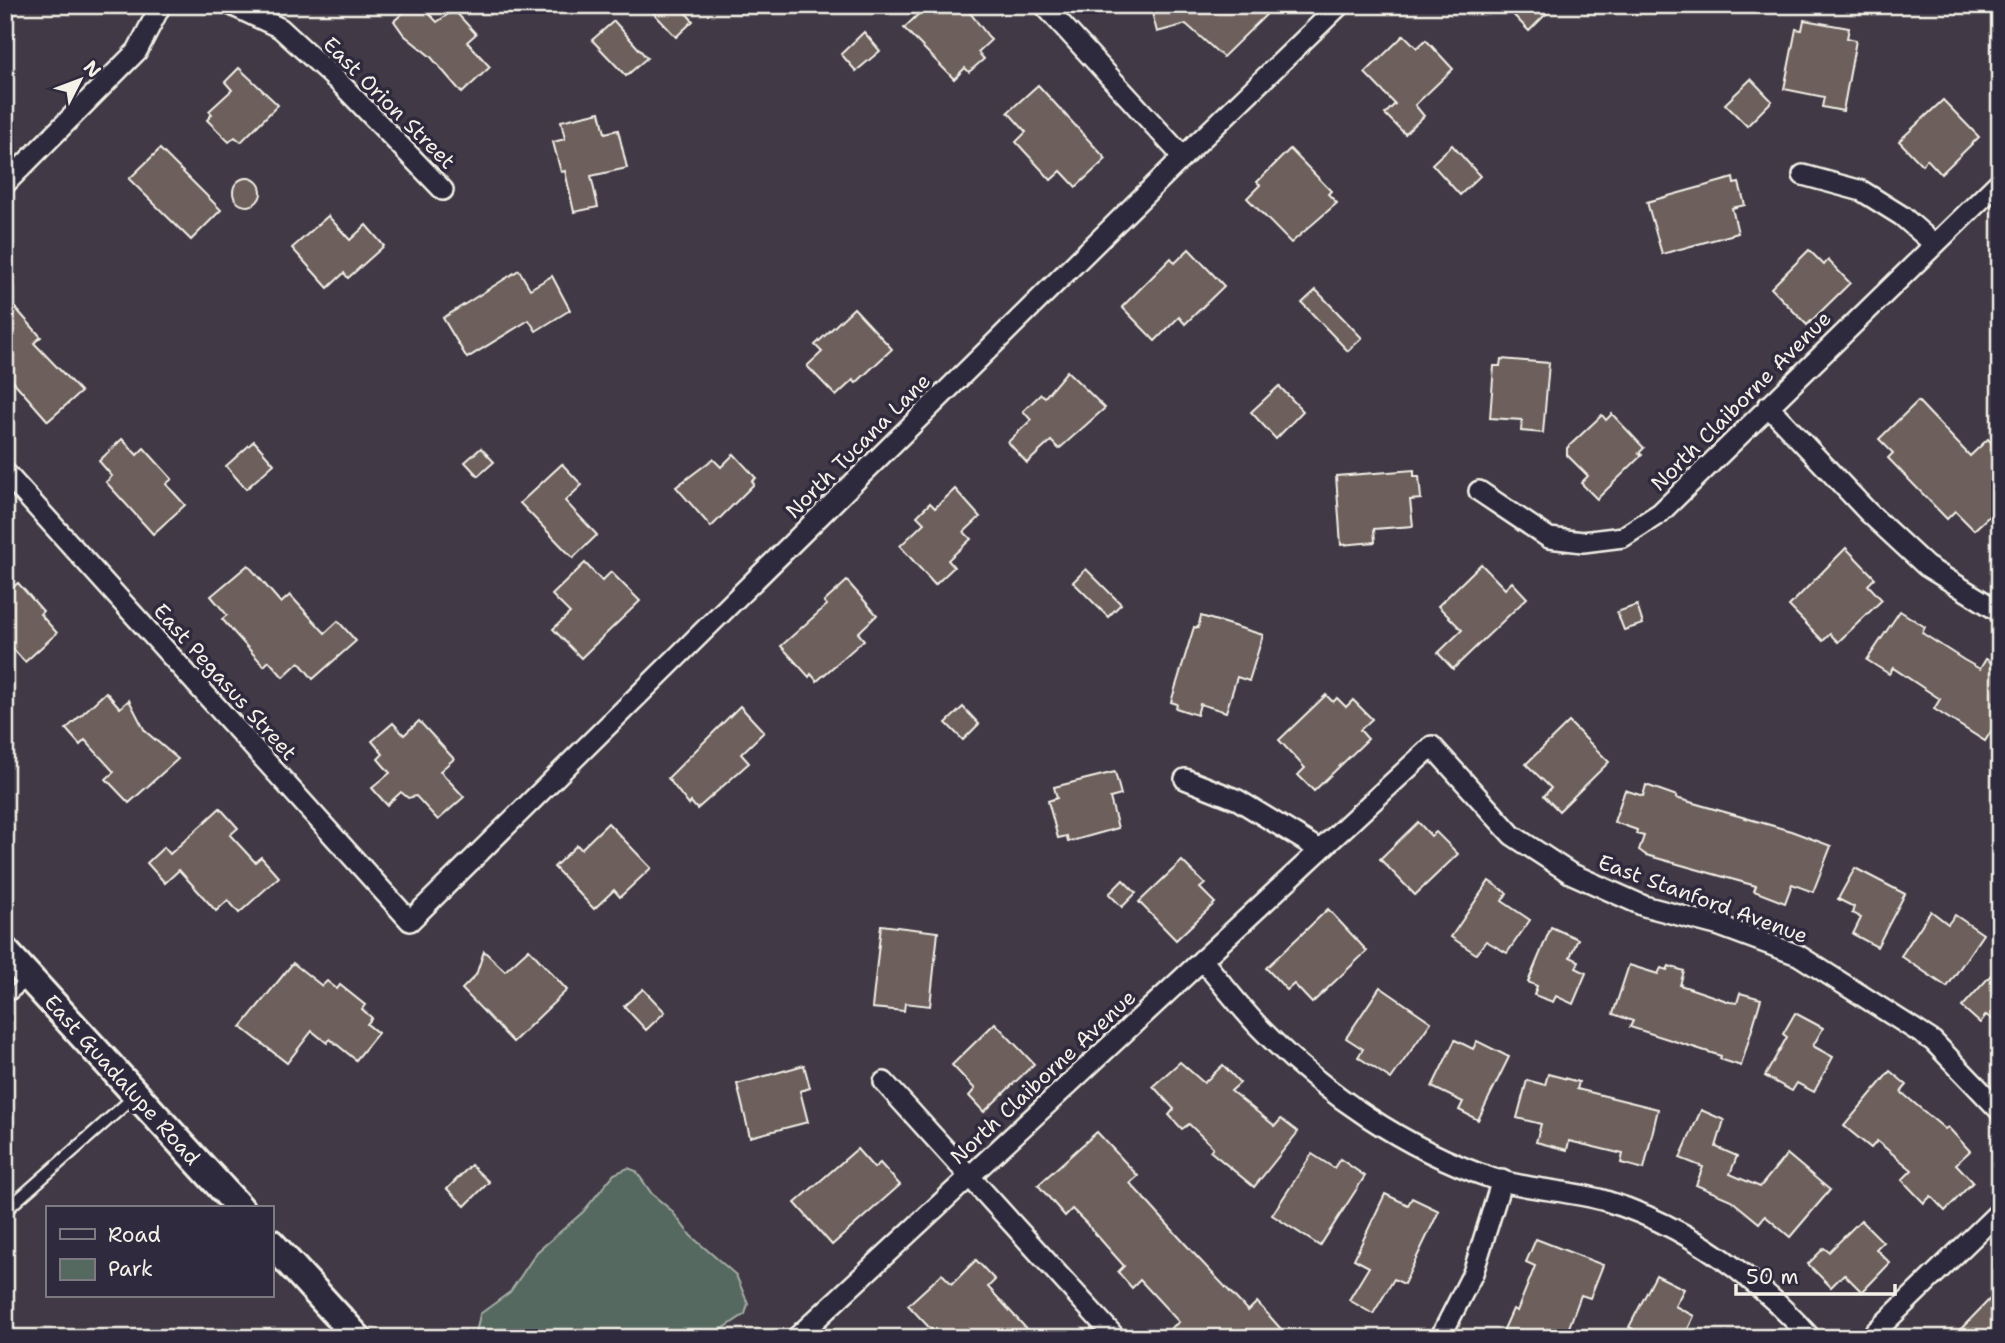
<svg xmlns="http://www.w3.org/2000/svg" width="2005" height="1343" font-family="'Shantell Sans',sans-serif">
	<rect width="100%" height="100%" fill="#413a46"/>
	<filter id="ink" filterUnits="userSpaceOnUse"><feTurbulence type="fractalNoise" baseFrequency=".0143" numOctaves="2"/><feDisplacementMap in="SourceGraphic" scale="14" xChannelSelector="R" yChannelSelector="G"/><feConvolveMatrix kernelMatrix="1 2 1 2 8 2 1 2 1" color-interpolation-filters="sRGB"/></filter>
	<g filter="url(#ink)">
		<polygon fill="#566961" stroke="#a5ada4" stroke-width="2" points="628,1168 636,1171 652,1194 671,1210 691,1236 736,1275 748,1304 745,1314 709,1338 475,1338 480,1314 510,1292 537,1252 583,1212 614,1174"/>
		<g fill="#6c5f5b" stroke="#f4f1e8" stroke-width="2">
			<polygon points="412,5 421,5 437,22 454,10 476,34 467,42 490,67 462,93 431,57 404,35 394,21"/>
			<polygon points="646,5 679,5 693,21 676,37"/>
			<polygon points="928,5 964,5 991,40 978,52 984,59 969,72 965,68 954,79 904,28"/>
			<polygon points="1150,5 1276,5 1223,57 1186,24 1157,32"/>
			<polygon points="1504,5 1555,5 1529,31"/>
			<polygon points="1804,20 1849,28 1847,38 1856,40 1843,111 1822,107 1824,97 1784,89 1796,29 1802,30"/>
			<polygon points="614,21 647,58 626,76 592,40"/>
			<polygon points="864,32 880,51 856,71 841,54"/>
			<polygon points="1404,35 1417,48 1426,40 1453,69 1415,105 1424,116 1405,134 1385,114 1395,104 1365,73"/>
			<polygon points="239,68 278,105 241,142 235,137 229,142 207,120 212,114 209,111 232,90 225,82"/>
			<polygon points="1751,79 1772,101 1747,126 1725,104"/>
			<polygon points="1038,85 1106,159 1076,187 1061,171 1051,180 1016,142 1026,132 1008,112"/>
			<polygon points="1943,100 1979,137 1941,174 1927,159 1922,165 1899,141"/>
			<polygon points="600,112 605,133 618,130 627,168 591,176 598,207 574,212 565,171 561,172 553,142 565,139 561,121"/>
			<polygon points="1452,145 1480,176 1460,195 1432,164"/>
			<polygon points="160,149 221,210 191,240 129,179"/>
			<polygon points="1290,149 1331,191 1328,194 1337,203 1291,243 1247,198 1260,185 1257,182"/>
			<polygon points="1733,178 1734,184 1739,183 1745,205 1732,208 1738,233 1662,254 1647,202"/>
			<circle cx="247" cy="192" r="14"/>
			<polygon points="328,216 350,240 366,225 384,246 348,278 344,273 328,288 292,248"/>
			<polygon points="1189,249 1224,286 1185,324 1179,317 1155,341 1122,307 1171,258 1175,263"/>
			<polygon points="1809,250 1824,265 1828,260 1850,283 1807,325 1771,288"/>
			<polygon points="519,270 530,289 552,276 570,310 536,331 529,320 467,358 443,318"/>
			<polygon points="1316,290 1362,338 1348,351 1302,303"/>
			<polygon points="5,296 41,337 34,343 81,392 48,421 5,372"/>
			<polygon points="854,308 892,349 856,383 853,380 836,396 807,366 822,352 815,345"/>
			<polygon points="1501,359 1549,363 1543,433 1521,431 1522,420 1490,418 1494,366 1500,366"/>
			<polygon points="1067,371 1105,408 1059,449 1051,441 1027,463 1008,442 1031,420 1023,411 1041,394 1045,397"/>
			<polygon points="1279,386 1303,411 1276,439 1251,412"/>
			<polygon points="1918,401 1970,456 1988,439 2000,452 2000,506 1974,530 1955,511 1947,519 1888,458 1893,453 1879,439"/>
			<polygon points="1612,414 1644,448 1639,453 1642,455 1597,499 1581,483 1588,476 1567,455 1567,448 1602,415 1606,420"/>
			<polygon points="122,439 137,455 144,448 172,479 166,484 185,505 153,534 106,482 112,476 99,461"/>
			<polygon points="254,441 274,464 246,489 226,466"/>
			<polygon points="481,448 494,462 478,476 465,462"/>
			<polygon points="734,454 756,478 752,481 754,484 711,527 676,487 713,459 721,467"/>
			<polygon points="562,464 582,485 565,501 597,535 573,558 520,503"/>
			<polygon points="1414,470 1414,476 1419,476 1421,499 1410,500 1413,526 1374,529 1375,542 1341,545 1336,476"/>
			<polygon points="955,489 980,517 964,532 971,539 948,560 954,567 935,585 900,546 924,523 917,516 930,503 935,508"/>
			<polygon points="1846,548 1875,578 1868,585 1882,600 1838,642 1830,634 1823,641 1789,606"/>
			<polygon points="585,563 602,581 611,572 640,601 581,658 553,629 570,613 552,595"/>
			<polygon points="1481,564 1505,589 1512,582 1527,598 1453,669 1438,653 1462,630 1438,606"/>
			<polygon points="248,565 281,603 290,595 325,633 338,621 356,641 313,679 299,662 283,677 269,661 264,666 222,619 227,615 211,596"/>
			<polygon points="1086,569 1121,604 1108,617 1073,582"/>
			<polygon points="847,581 877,615 858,633 864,640 817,681 811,674 809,677 781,646 827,605 824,602"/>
			<polygon points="18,583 43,611 40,614 57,633 25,662 5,640 5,594"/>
			<polygon points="1637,605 1643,624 1624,630 1617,612"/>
			<polygon points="1900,611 1925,627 1922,633 1964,660 1980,669 1986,659 2000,668 2000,717 1985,741 1934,709 1940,699 1893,668 1889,674 1867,660"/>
			<polygon points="1201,616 1263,635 1249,681 1237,677 1226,712 1200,704 1197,715 1176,708 1177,704 1171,702 1194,627 1198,628"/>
			<polygon points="106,692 120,708 129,700 145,731 178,759 129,803 106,779 114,772 85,740 80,745 66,729"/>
			<polygon points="1326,695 1333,702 1337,698 1346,707 1353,700 1372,719 1360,730 1368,739 1314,791 1298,775 1305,768 1279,740"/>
			<polygon points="740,706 764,732 741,754 749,763 697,809 691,802 689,805 668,778"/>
			<polygon points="963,707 979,724 963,740 946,723"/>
			<polygon points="419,721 454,759 440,771 464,797 438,820 416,796 408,798 401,792 387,805 372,788 390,773 378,759 383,754 372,741 393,723 404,735"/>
			<polygon points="1569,722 1609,762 1559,811 1544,796 1551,788 1526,764"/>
			<polygon points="1115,772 1121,795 1110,798 1118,828 1068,842 1067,836 1058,838 1048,801 1057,798 1054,787"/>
			<polygon points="1646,785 1677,796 1676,798 1791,831 1831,846 1813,892 1792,884 1785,903 1754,891 1756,886 1646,855 1639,850 1644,836 1636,834 1637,830 1614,822 1625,790 1643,796"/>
			<polygon points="220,808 238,828 230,835 255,862 261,857 279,877 239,913 228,900 216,911 179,870 165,883 147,863 164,847 170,854"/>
			<polygon points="1418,822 1431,836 1436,832 1458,854 1415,895 1380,859"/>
			<polygon points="608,823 651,868 620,897 614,890 594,909 554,867 577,845 581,849"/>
			<polygon points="1182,861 1205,884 1200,888 1215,903 1176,940 1139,902"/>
			<polygon points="1855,868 1905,894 1877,947 1853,934 1861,918 1852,913 1854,907 1838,899"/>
			<polygon points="1123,880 1136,893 1122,907 1109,894"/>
			<polygon points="1489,881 1507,893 1502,901 1530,920 1507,953 1486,941 1476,954 1451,937"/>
			<polygon points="1328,909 1367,951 1312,1003 1294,984 1287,990 1266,968"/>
			<polygon points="1931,911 1948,924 1955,915 1983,934 1947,987 1901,956"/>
			<polygon points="881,925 938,932 930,1006 905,1003 904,1011 872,1008"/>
			<polygon points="1551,927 1578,939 1570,957 1579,961 1576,968 1586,973 1573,1004 1556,996 1553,1002 1534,995 1537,986 1528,982"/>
			<polygon points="529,949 567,990 513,1042 462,989 476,975 484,951 505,971"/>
			<polygon points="293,963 322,986 327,981 337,989 340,985 365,1005 362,1009 372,1018 367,1024 378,1033 356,1060 330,1039 327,1043 312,1031 287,1063 241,1027"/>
			<polygon points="1629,965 1658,974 1661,968 1667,970 1669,966 1684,971 1680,985 1730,1002 1737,1003 1740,993 1761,999 1741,1066 1720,1059 1721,1056 1630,1027 1633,1021 1613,1014"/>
			<polygon points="2000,965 2000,1025 1986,1015 1980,1023 1962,1007"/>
			<polygon points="1380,987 1431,1022 1391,1079 1358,1057 1363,1049 1346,1038"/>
			<polygon points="643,989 665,1012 646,1030 624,1006"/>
			<polygon points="1795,1013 1823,1028 1813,1046 1833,1057 1814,1092 1797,1083 1792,1091 1765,1076 1787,1037 1783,1034"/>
			<polygon points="995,1023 1034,1064 984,1112 969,1096 975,1089 952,1065"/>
			<polygon points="1455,1040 1473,1049 1477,1041 1509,1057 1478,1120 1459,1110 1463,1102 1432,1087"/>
			<polygon points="1180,1062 1204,1083 1223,1065 1240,1083 1231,1091 1275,1126 1281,1119 1298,1132 1254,1187 1210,1151 1213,1147 1189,1124 1182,1129 1169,1115 1174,1109 1153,1086"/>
			<polygon points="804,1065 810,1088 800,1091 808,1122 750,1137 737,1084"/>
			<polygon points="1890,1071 1907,1085 1901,1092 1945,1129 1948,1127 1970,1151 1956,1164 1973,1182 1945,1211 1931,1196 1924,1203 1902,1180 1912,1170 1877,1141 1871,1148 1844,1126"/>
			<polygon points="1548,1074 1579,1082 1577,1089 1658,1109 1644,1169 1621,1163 1623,1154 1569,1141 1567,1150 1536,1142 1541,1124 1517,1118 1527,1080 1545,1085"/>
			<polygon points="1701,1110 1724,1120 1716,1147 1737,1156 1730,1174 1760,1187 1787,1154 1830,1190 1790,1237 1765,1216 1759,1223 1731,1200 1696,1185 1703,1167 1680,1158"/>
			<polygon points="1097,1132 1138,1176 1130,1183 1198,1258 1248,1311 1257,1302 1289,1338 1180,1338 1171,1328 1179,1322 1140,1280 1132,1288 1118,1272 1124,1266 1086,1223 1072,1209 1065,1216 1038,1185"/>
			<polygon points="857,1149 874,1168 880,1163 900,1185 832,1245 795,1203"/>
			<polygon points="1312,1154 1334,1168 1340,1159 1365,1176 1320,1246 1272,1215"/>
			<polygon points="471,1165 489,1182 465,1206 447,1189"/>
			<polygon points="1385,1194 1408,1205 1412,1198 1439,1211 1404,1284 1394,1279 1373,1314 1349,1300 1369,1267 1354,1259"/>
			<polygon points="1861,1220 1883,1242 1876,1249 1890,1263 1862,1292 1844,1274 1831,1287 1808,1264 1824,1248 1829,1252"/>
			<polygon points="1536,1239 1603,1265 1590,1298 1581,1295 1565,1338 1500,1338 1513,1309 1517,1311 1535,1266 1526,1262"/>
			<polygon points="976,1260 995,1280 988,1287 1035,1338 939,1338 908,1305 942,1274 952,1284"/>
			<polygon points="1656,1275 1684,1289 1675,1306 1694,1316 1684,1338 1649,1338 1629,1327"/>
			<polygon points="1990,1299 2000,1309 2000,1338 1952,1338"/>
		</g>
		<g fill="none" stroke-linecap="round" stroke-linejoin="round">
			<g stroke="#f4f1e8" stroke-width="15">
				<g id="lane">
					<polyline points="5,999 29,979"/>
					<polyline points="5,1211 136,1095"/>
				</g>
			</g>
			<g stroke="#f4f1e8" stroke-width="24">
				<g id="street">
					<polyline points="231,5 280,28 342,85 443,190"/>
					<polyline points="1044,5 1183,157"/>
					<polyline points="1803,175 1862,191 1902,216 1933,243"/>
					<polyline points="5,184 137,51 161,5"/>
					<polyline points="1768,406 1868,512 1926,566 2000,612"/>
					<polyline points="5,472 410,921 1183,157 1340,5"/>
					<polyline points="1479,491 1549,538 1583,542 1623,537 1660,513 2000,181"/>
					<polyline points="1185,779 1238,800 1320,850"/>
					<path d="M1202 960C1222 983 1240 1007 1261 1029 1325 1094 1404 1148 1491 1178 1528 1190 1569 1190 1606 1201 1688 1226 1754 1275 1811 1338"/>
					<polyline points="884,1082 1116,1338"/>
					<polyline points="796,1338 1432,746 1512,835 1570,873 1644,906 1720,926 1798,955 1933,1041 2000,1111"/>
					<polyline points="1440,1338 1473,1273 1502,1180"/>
					<polyline points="1869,1338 2000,1211"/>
				</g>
			</g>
			<g stroke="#f4f1e8" stroke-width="32">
				<g id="secondary">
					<polyline points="5,951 240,1208"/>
					<polyline points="271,1243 358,1338"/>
				</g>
			</g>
			<use href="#lane" stroke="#2f2a3d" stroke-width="10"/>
			<use href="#street" stroke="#2f2a3d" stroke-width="19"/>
			<use href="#secondary" stroke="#2f2a3d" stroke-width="26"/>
		</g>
	</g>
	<g text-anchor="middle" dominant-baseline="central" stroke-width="7" stroke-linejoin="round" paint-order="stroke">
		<g font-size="21" fill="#f4f1e8" stroke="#2f2a3d">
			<text transform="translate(389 103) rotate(45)">East Orion Street</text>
			<text transform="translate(1741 401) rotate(-45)">North Claiborne Avenue</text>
			<text transform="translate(858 446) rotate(-45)">North Tucana Lane</text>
			<text transform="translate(225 682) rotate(48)">East Pegasus Street</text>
			<text transform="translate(1703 899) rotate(20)">East Stanford Avenue</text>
			<text transform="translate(1043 1077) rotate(-43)">North Claiborne Avenue</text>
			<text transform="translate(122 1080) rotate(48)">East Guadalupe Road</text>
		</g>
	</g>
	<rect width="2005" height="1343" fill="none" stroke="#2f2a3d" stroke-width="28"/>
	<rect x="14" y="14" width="1977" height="1315" fill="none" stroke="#f4f1e8" stroke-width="2.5" filter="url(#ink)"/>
	<rect x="46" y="1206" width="228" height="91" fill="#2f2a3d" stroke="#7e7a81" stroke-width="2"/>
	<rect x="60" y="1229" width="35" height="10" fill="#2f2a3d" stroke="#7e7a81" stroke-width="2"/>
	<text x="108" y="1242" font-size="21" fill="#f4f1e8">Road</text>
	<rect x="60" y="1259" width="35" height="21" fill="#566961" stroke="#7e7a81" stroke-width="2"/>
	<text x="108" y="1276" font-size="21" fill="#f4f1e8">Park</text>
	<g transform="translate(80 80) rotate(48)" stroke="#2f2a3d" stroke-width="5" paint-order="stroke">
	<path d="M0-5L12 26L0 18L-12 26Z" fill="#f4f1e8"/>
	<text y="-10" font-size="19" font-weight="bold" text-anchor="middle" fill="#f4f1e8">N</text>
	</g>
	<path d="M1736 1284v10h159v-10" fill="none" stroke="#f4f1e8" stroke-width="3.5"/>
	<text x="1746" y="1284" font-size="21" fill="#f4f1e8" stroke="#2f2a3d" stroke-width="5" paint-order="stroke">50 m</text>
</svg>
